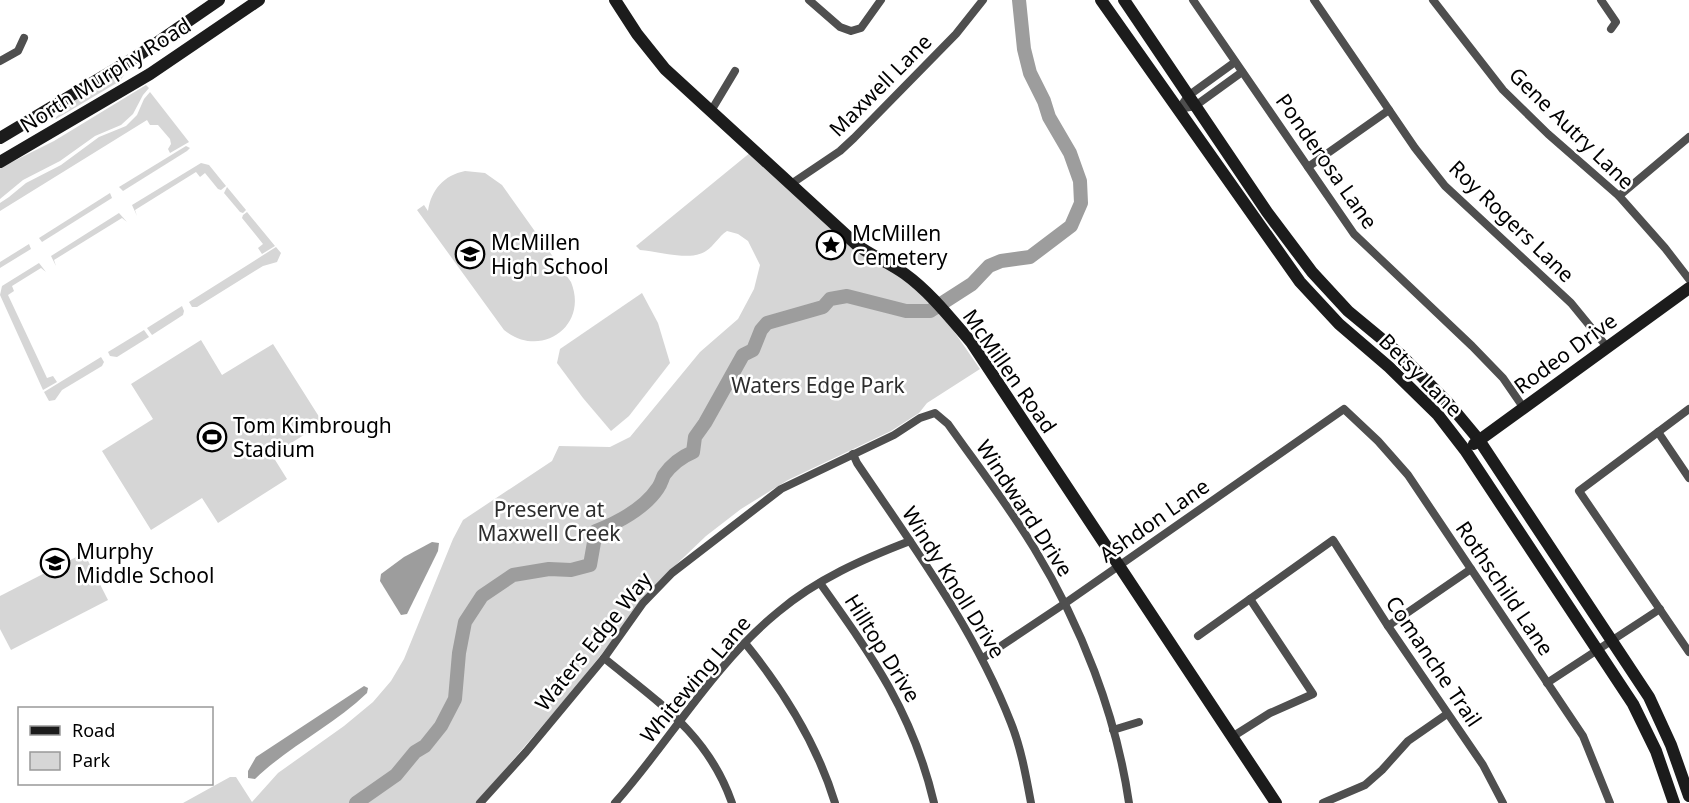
<svg xmlns="http://www.w3.org/2000/svg" width="1689" height="803" font-family="'Noto Sans',sans-serif">
	<rect width="100%" height="100%" fill="#fff"/>
	<g fill="#d6d6d6">
		<polygon points="122,72 124,75 120,81 56,119 55,118 77,99"/>
		<polygon points="146,85 149,88 143,95 133,114 121,125 95,136 60,161 23,180 0,199 0,168 54,141"/>
		<polygon points="150,92 189,142 170,153 168,149 171,144 170,139 158,125 150,125 147,120 0,211 0,203 9,197 26,183 61,165 99,137 126,126 137,115 144,99"/>
		<polygon points="186,146 190,148 187,151 123,191 119,187"/>
		<path d="M751 152 920 293 953 330 980 369 927 403 919 413 891 431 788 480 741 509 706 536 659 581 574 689 476 803H183L230 777H236L252 802 278 773 344 726 373 702 391 681 404 659 453 539 463 520 552 461 559 446 610 447 630 437 700 352 738 319 754 289 760 265 748 241 738 234 727 231C718 237 715 245 706 251 690 262 659 251 640 250L636 246Z"/>
		<polygon points="201,163 209,165 226,186 221,190 218,189 205,173 200,177 196,172 135,210 137,216 132,205"/>
		<path d="M465 171 485 173 502 185 571 282C589 326 541 360 504 330L417 210 424 205 428 211C431 190 444 175 465 171Z"/>
		<polygon points="227,187 246,210 243,213 240,212 224,193"/>
		<polygon points="110,193 112,198 42,242 39,238"/>
		<polygon points="247,212 275,246 262,254 258,248 263,244 242,218 243,215"/>
		<polygon points="119,213 127,222 122,218 54,260 56,266 51,256"/>
		<polygon points="29,244 31,249 0,268 0,262"/>
		<polygon points="276,247 281,253 277,262 263,266 197,307 192,307 189,302"/>
		<polygon points="39,263 46,272 41,268 12,286 14,291 8,295 47,378 53,376 57,382 43,390 0,295 2,286"/>
		<polygon points="642,293 658,323 670,363 629,416 611,431 583,398 557,363 560,349"/>
		<polygon points="182,306 184,311 183,315 152,335 147,328"/>
		<polygon points="144,330 149,337 117,357 110,356 108,352"/>
		<polygon points="201,340 222,375 273,344 323,423 272,455 287,479 218,523 202,498 151,530 102,451 153,419 131,384"/>
		<polygon points="101,357 104,362 102,366 62,390 55,400 49,401 44,392"/>
		<polygon points="84,553 108,600 11,650 0,629 0,596"/>
	</g>
	<g fill="#9d9d9d">
		<polygon points="432,542 439,543 438,551 407,614 401,615 380,581 381,574 404,557"/>
		<path d="M364 686 368 688 367 693C333 726 289 746 255 779L248 778V771L256 757Z"/>
	</g>
	<g fill="none" stroke-linecap="round" stroke-linejoin="round">
		<path stroke="#9d9d9d" stroke-width="14" d="M356 803 396 775 415 752 425 746 441 726 455 699 459 653 465 622 482 596 513 575 549 569 571 570 590 565 596 531C619 522 644 509 658 488 661 484 662 479 664 475 672 464 681 457 693 452L695 437 705 423 743 355 753 350 761 330 767 323 823 307 830 299 847 296 906 311H930L972 284 989 266 1001 261 1030 257 1071 226 1081 203 1080 181 1070 153 1049 117 1044 101 1030 73 1024 49 1019 0"/>
		<g stroke="#4f4f4f" stroke-width="8">
			<polyline points="809,0 840,27 851,31 861,28 881,0"/>
			<polyline points="1193,0 1354,234 1472,346 1503,378 1523,407"/>
			<polyline points="1314,0 1415,148 1445,186 1571,303 1607,347"/>
			<polyline points="1433,0 1503,90 1548,134 1619,196 1665,248 1689,279"/>
			<polyline points="1601,0 1616,22 1611,29"/>
			<polyline points="0,61 18,51 24,38"/>
			<polyline points="1179,109 1195,106 1242,72"/>
			<polyline points="1179,109 1188,96 1235,62"/>
			<polyline points="711,111 735,71"/>
			<polyline points="1308,167 1389,110"/>
			<polyline points="791,184 840,151 854,138 956,34 983,0"/>
			<polyline points="1619,196 1689,137"/>
			<polyline points="1689,409 1579,491 1689,652"/>
			<polyline points="1658,432 1689,478"/>
			<path d="M853 454 857 463C913 546 974 628 1011 723 1021 748 1026 776 1031 803"/>
			<path d="M820 583C872 656 913 713 934 803"/>
			<polyline points="1388,626 1471,569"/>
			<polyline points="1198,636 1333,540 1388,626 1483,765 1503,803"/>
			<path d="M745 643C784 691 817 744 835 803"/>
			<path d="M604 658C658 702 708 734 732 803"/>
			<polyline points="983,658 1064,604 1344,409 1378,441 1408,475 1583,736 1610,803"/>
			<polyline points="1547,683 1660,609"/>
			<polyline points="1113,730 1139,722"/>
			<polyline points="1232,737 1270,713 1313,694 1250,599"/>
			<path d="M480 803 526 752 604 658 643 603 672 573 781 489 894 435 920 418 935 413 948 424C977 465 1008 505 1034 548 1081 625 1116 714 1129 803"/>
			<path d="M615 803C670 741 713 665 778 612 817 579 863 559 910 541"/>
			<polyline points="1323,803 1365,785 1382,770 1408,741 1447,714"/>
		</g>
		<g stroke="#1c1c1c" stroke-width="12">
			<path d="M615 0 637 34 665 69 857 245C872 256 890 263 905 274 930 292 951 319 971 342L1276 803"/>
			<polyline points="1101,0 1300,282 1339,324 1389,367 1438,415 1465,450 1633,704 1656,751 1674,803"/>
			<polyline points="1124,0 1267,212 1312,272 1348,311 1400,354 1449,404 1479,440 1649,697 1671,745 1689,796"/>
			<polyline points="0,138 139,55 219,0"/>
			<polyline points="0,162 150,74 259,0"/>
			<polyline points="1474,444 1689,288"/>
		</g>
	</g>
	<defs>
		<g id="sight-ring" transform="scale(1.5)"><circle r="9.5" fill="#fff" stroke="#000" stroke-width="1.5"/><path d="M0-6L1.8-2.2L6-1.7L2.9 1.2L3.7 5.4L0 3.3L-3.7 5.4L-2.9 1.2L-6-1.7L-1.8-2.2Z" fill="#000"/></g>
		<g id="school-ring" transform="scale(1.5)"><circle r="9.5" fill="#fff" stroke="#000" stroke-width="1.5"/><path d="M0-5L7-2L0 1L-7-2ZM-4 1L0 2.5L4 1V4Q0 6-4 4Z" fill="#000"/></g>
		<g id="stadium-ring" transform="scale(1.5)"><circle r="9.5" fill="#fff" stroke="#000" stroke-width="1.5"/><path d="M0-5a6.5 5 0 1 0 0 10a6.5 5 0 1 0 0-10ZM-3.5-1.8h7v3.6h-7Z" fill="#000"/></g>
	</defs>
	<g fill-rule="evenodd">
		<use href="#sight-ring" x="831" y="245"/>
		<use href="#school-ring" x="470" y="254"/>
		<use href="#stadium-ring" x="212" y="437"/>
		<use href="#school-ring" x="55" y="563"/>
	</g>
	<g text-anchor="middle" dominant-baseline="central" stroke-width="5" stroke-linejoin="round" paint-order="stroke">
		<g font-size="21" fill="#000" stroke="#fff">
			<text transform="translate(105 75) rotate(-32)">North Murphy Road</text>
			<text transform="translate(880 85) rotate(-45)">Maxwell Lane</text>
			<text transform="translate(1572 128) rotate(44)">Gene Autry Lane</text>
			<text transform="translate(1327 161) rotate(55)">Ponderosa Lane</text>
			<text transform="translate(1512 221) rotate(44)">Roy Rogers Lane</text>
			<text transform="translate(1565 353) rotate(-36)">Rodeo Drive</text>
			<text transform="translate(1010 371) rotate(55)">McMillen Road</text>
			<text transform="translate(1421 375) rotate(45)">Betsy Lane</text>
			<text transform="translate(1025 508) rotate(57)">Windward Drive</text>
			<text transform="translate(1154 520) rotate(-35)">Ashdon Lane</text>
			<text transform="translate(954 582) rotate(58)">Windy Knoll Drive</text>
			<text transform="translate(1505 588) rotate(56)">Rothschild Lane</text>
			<text transform="translate(593 641) rotate(-51)">Waters Edge Way</text>
			<text transform="translate(883 648) rotate(58)">Hilltop Drive</text>
			<text transform="translate(1434 661) rotate(56)">Comanche Trail</text>
			<text transform="translate(695 679) rotate(-50)">Whitewing Lane</text>
		</g>
		<g font-size="21" fill="#000" stroke="#fff" text-anchor="start">
			<text x="852" y="233">McMillen<tspan x="852" dy="24">Cemetery</tspan></text>
			<text x="491" y="242">McMillen<tspan x="491" dy="24">High School</tspan></text>
			<text x="233" y="425">Tom Kimbrough<tspan x="233" dy="24">Stadium</tspan></text>
			<text x="76" y="551">Murphy<tspan x="76" dy="24">Middle School</tspan></text>
		</g>
		<g font-size="21" fill="#2d2d2d" stroke="#fff">
			<text x="818" y="385">Waters Edge Park</text>
			<text x="549" y="509">Preserve at<tspan x="549" dy="24">Maxwell Creek</tspan></text>
		</g>
	</g>
	<rect x="18" y="707" width="195" height="78" fill="#ffffff" stroke="#999999" stroke-width="1.5"/>
	<rect x="30" y="726" width="30" height="9" fill="#1c1c1c" stroke="#999999" stroke-width="1.5"/>
	<text x="72" y="737" font-size="18" fill="#000000">Road</text>
	<rect x="30" y="752" width="30" height="18" fill="#d6d6d6" stroke="#999999" stroke-width="1.5"/>
	<text x="72" y="767" font-size="18" fill="#000000">Park</text>
</svg>
